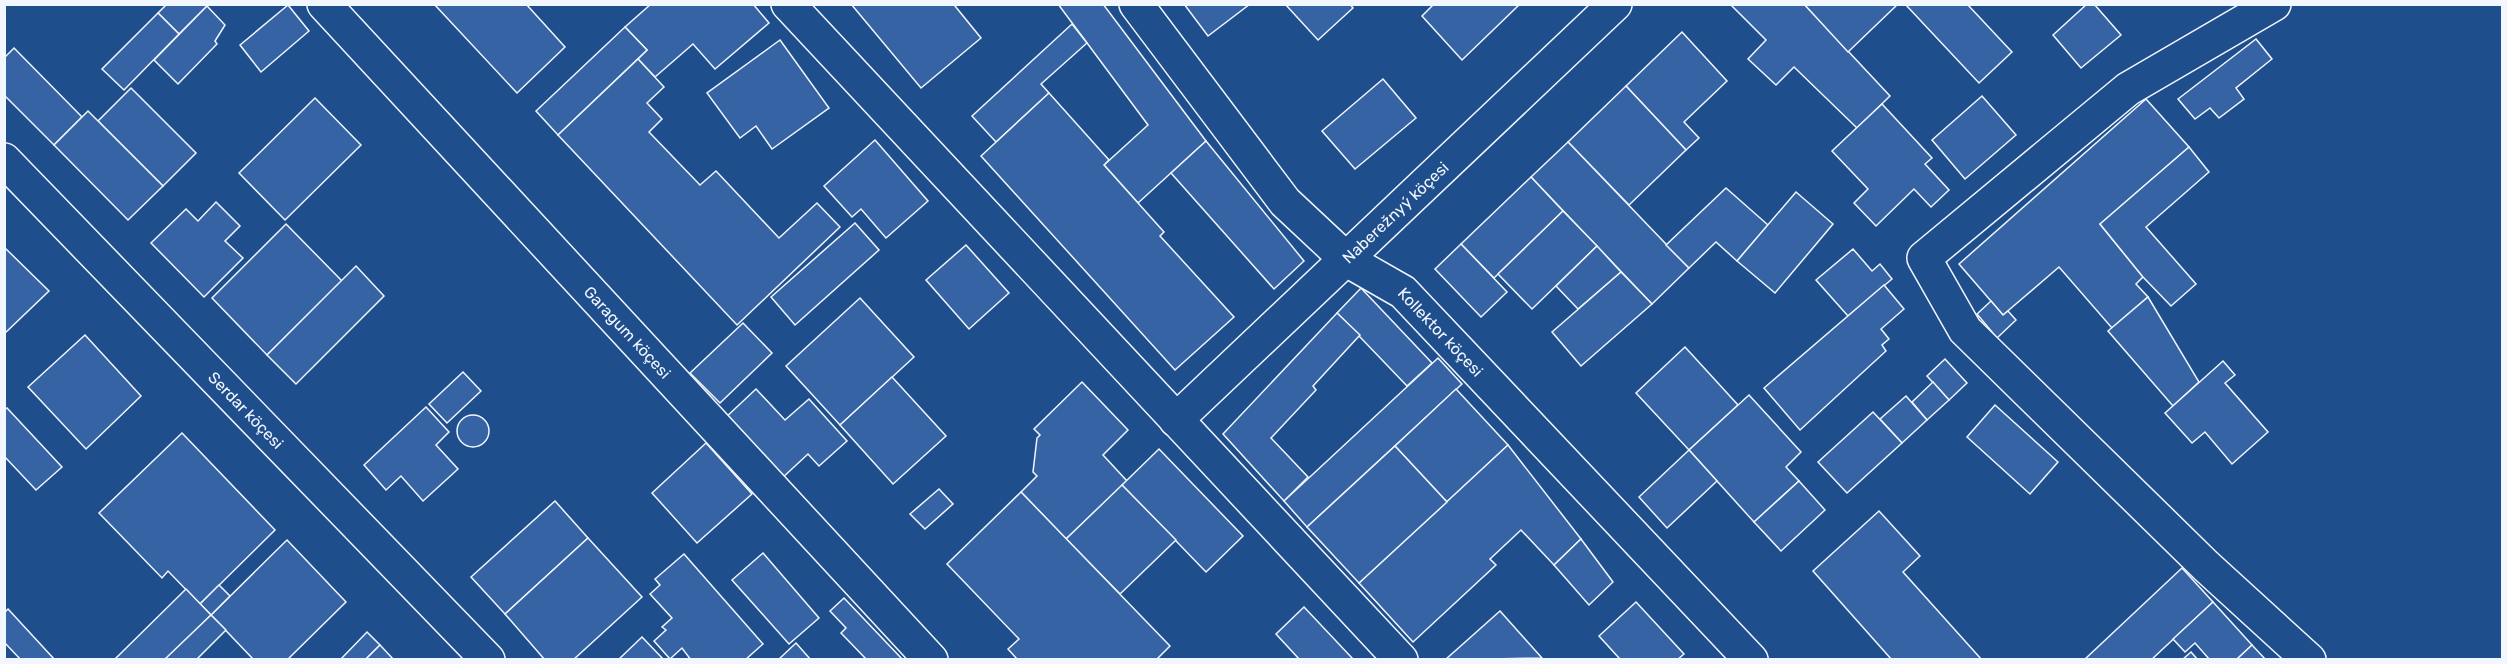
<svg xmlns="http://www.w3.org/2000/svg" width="2507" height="664" font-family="Rubik,sans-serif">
	<rect width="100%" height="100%" fill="#1f4e8c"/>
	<g fill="#3563a3" stroke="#f2f6ff" stroke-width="1.5">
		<polygon points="167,4 209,4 179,34 158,13"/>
		<polygon points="434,4 526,4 565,47 517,93"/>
		<polygon points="753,4 769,23 715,69 693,44 655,77 638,59 647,50 625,27 651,4"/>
		<polygon points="851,4 957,4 955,6 981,38 921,88"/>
		<polygon points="1058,4 1103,4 1206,141 1138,203 1104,165 1148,125"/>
		<polygon points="1184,4 1250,4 1208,36"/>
		<polygon points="1285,4 1350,4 1353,8 1318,40"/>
		<polygon points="1434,4 1520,4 1462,60 1422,16"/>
		<polygon points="1730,4 1804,4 1890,96 1857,128 1794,67 1776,85 1748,59 1766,40"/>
		<polygon points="1804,4 1898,4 1848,52"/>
		<polygon points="1905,4 1967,4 2012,52 1979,83"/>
		<polygon points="2087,4 2094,4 2121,35 2081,68 2053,35"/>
		<polygon points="288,5 309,31 261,72 240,45"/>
		<polygon points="207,6 225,25 215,41 217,44 178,84 154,60"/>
		<polygon points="158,13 179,34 124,90 102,69"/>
		<polygon points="1072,24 1087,43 1041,84 1049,93 996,142 972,116"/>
		<polygon points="625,27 647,50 558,135 536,111"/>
		<polygon points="1682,32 1727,81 1684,122 1699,138 1686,150 1626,86"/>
		<polygon points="2256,39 2272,59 2236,88 2244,99 2219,118 2210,108 2195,119 2178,99"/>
		<polygon points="780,40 829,108 772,149 756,126 740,138 707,93"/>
		<polygon points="14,48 82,117 54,145 4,95 4,58"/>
		<polygon points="638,59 664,87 647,103 662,119 649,132 700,185 716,171 779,238 817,203 840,227 737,325 558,135"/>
		<polygon points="1383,79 1416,118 1355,169 1322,131"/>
		<polygon points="1626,86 1686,150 1629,205 1568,142"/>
		<polygon points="131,88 196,153 163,186 98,121"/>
		<polygon points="1049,93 1109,160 1104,165 1164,232 1160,236 1234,317 1175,370 981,156"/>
		<polygon points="1982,96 2016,135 1965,179 1932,140"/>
		<polygon points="315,98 361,145 285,220 239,173"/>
		<polygon points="2146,99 2189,147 2100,224 2143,277 2136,284 2148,297 2112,328 2059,267 2003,315 1959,264"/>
		<polygon points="1882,104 1932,158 1925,164 1949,190 1931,207 1914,189 1876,226 1854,203 1868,189 1832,151"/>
		<polygon points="88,111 163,186 128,220 54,145"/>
		<polygon points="875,140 928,201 886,238 861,209 852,217 824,186"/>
		<polygon points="1206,141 1304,261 1274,289 1171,173"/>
		<polygon points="1568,142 1689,268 1652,304 1531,177"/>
		<polygon points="2189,147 2209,172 2146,227 2196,284 2171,306 2143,277 2100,224"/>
		<polygon points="1531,177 1563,211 1494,278 1461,244"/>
		<polygon points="1726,188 1768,225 1737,261 1716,242 1689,268 1666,245"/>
		<polygon points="1796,192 1833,224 1775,293 1737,261"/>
		<polygon points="216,202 240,226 225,241 243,258 204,297 151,243 186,209 198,221"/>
		<polygon points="1563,211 1597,246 1532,309 1498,274"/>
		<polygon points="855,223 879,250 795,325 771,297"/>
		<polygon points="286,224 342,281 267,355 212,298"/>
		<polygon points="1461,244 1507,292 1481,317 1435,269"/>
		<polygon points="966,245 1009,293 969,329 926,280"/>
		<polygon points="1597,246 1621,272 1578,309 1556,286"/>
		<polygon points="4,247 49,291 4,334"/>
		<polygon points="1853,249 1872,271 1880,264 1892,279 1848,316 1816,280"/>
		<polygon points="356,266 384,296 296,384 267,355"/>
		<polygon points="1621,272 1652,304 1581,366 1552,332"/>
		<polygon points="1884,285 1904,309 1881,329 1889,339 1882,345 1886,351 1800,430 1764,388"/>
		<polygon points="1361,288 1432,363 1407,386 1337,313"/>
		<polygon points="2148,297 2199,382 2173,406 2108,331"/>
		<polygon points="860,298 914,357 840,425 786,366"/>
		<polygon points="1991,301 2003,315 2008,311 2016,320 1997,338 1977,314"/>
		<polygon points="1337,313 1360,335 1313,386 1316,390 1271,438 1308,477 1284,501 1223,434"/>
		<polygon points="743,323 772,353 720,403 690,373"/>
		<polygon points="85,335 141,396 86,449 28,387"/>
		<polygon points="1685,347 1738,405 1689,450 1636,393"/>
		<polygon points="1438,358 1462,384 1307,527 1284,501"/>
		<polygon points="1945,359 1967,383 1949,400 1927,376"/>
		<polygon points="2223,361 2235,375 2225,383 2268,432 2232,464 2205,432 2192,443 2165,413"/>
		<polygon points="463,372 481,391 447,423 429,404"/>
		<polygon points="892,377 946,436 893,484 840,425"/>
		<polygon points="1082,382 1128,430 1103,455 1127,481 1066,539 1021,492 1037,476 1033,472 1037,438 1040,435 1034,429"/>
		<polygon points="1933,382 1949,400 1927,420 1912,402"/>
		<polygon points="756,389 785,420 809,399 847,441 819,466 808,454 780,480 724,419"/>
		<polygon points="1456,389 1508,445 1447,502 1395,446"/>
		<polygon points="1749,395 1801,452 1786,467 1799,481 1754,522 1689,450"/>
		<polygon points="1906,396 1927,420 1902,443 1880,419"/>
		<polygon points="1995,405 2058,462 2030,494 1967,437"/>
		<polygon points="426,407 449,432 436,445 458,469 423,501 401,476 386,490 364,465"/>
		<polygon points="7,408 62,467 36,490 4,456 4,410"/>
		<polygon points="1873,412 1902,443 1847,493 1818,462"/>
		<circle cx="473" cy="431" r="16"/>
		<polygon points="182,433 275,530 200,604 168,571 162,578 99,513"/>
		<polygon points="706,443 752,494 697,543 652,493"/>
		<polygon points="1508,445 1581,539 1554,565 1521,530 1490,559 1496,565 1413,642 1359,583"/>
		<polygon points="1395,446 1447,502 1359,583 1307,527"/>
		<polygon points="1159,449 1243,536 1206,572 1122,485"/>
		<polygon points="1689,450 1717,481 1667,528 1639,497"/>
		<polygon points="1799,481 1825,510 1781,551 1754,522"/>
		<polygon points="1122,485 1176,540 1120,594 1066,539"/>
		<polygon points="939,489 953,504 925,529 910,514"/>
		<polygon points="1021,492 1170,646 1156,660 1018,660 1008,649 1019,639 947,564"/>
		<polygon points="555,501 588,538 505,614 471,577"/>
		<polygon points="1879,511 1920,556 1903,572 1982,660 1892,660 1813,571"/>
		<polygon points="588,538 642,597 573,660 545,660 505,614"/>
		<polygon points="1581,539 1613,582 1589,605 1554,565"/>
		<polygon points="287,540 346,602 287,660 254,660 211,615"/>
		<polygon points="763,553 819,618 789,644 732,580"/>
		<polygon points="684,554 763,644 745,660 691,660 682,648 670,659 654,641 666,630 662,627 672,618 650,594 660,585 655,579"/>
		<polygon points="2182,568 2213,602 2151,660 2084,660"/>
		<polygon points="219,585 230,596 211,615 200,604"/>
		<polygon points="186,589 211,615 165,660 114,660"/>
		<polygon points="844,598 903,660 867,660 841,633 846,628 830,611"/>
		<polygon points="1636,602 1684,654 1677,660 1617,660 1619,658 1599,636"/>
		<polygon points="2213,602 2252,645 2236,660 2210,660 2195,643 2185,652 2173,639"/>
		<polygon points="1304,607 1353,659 1353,660 1300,660 1276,634"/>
		<polygon points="8,609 55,660 21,660 4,642 4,613"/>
		<polygon points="1500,611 1542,658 1445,660"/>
		<polygon points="211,615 226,630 196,660 164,660"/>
		<polygon points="367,632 380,645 365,660 340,660"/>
		<polygon points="642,637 664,660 618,660"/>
		<polygon points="796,643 811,660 778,660"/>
		<polygon points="380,645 394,660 365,660"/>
		<polygon points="2252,645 2266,660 2236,660"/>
		<polygon points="2191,652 2198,660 2182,660"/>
	</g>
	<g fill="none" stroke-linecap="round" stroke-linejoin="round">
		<g stroke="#f2f6ff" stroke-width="36">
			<g id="minor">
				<path id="s1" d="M324 4 931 660"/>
				<polyline points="788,4 1401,660"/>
				<path id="s2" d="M1136 4 1285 202 1347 260 1403 292 1751 660"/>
				<polyline points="2274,4 2128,89 1924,258 1965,330 2206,566 2309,660"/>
				<path id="s3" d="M4 160 488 660"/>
				<path id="s4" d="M1176 420 1615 4"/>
			</g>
		</g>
		<use href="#minor" stroke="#1f4e8c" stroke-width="33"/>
	</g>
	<g text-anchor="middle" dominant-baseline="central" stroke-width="4.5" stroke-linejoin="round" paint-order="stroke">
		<g font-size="16" fill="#f2f6ff" stroke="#1f4e8c">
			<text stroke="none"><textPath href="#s4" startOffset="302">Naberežnyý köçesi</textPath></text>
			<text stroke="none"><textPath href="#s1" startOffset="447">Garagum köçesi</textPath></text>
			<text stroke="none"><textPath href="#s2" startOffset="452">Kollektor köçesi</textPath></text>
			<text stroke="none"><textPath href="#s3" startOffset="348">Serdar köçesi</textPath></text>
		</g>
	</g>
	<rect width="2507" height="664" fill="none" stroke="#f2f6ff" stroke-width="12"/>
</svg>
